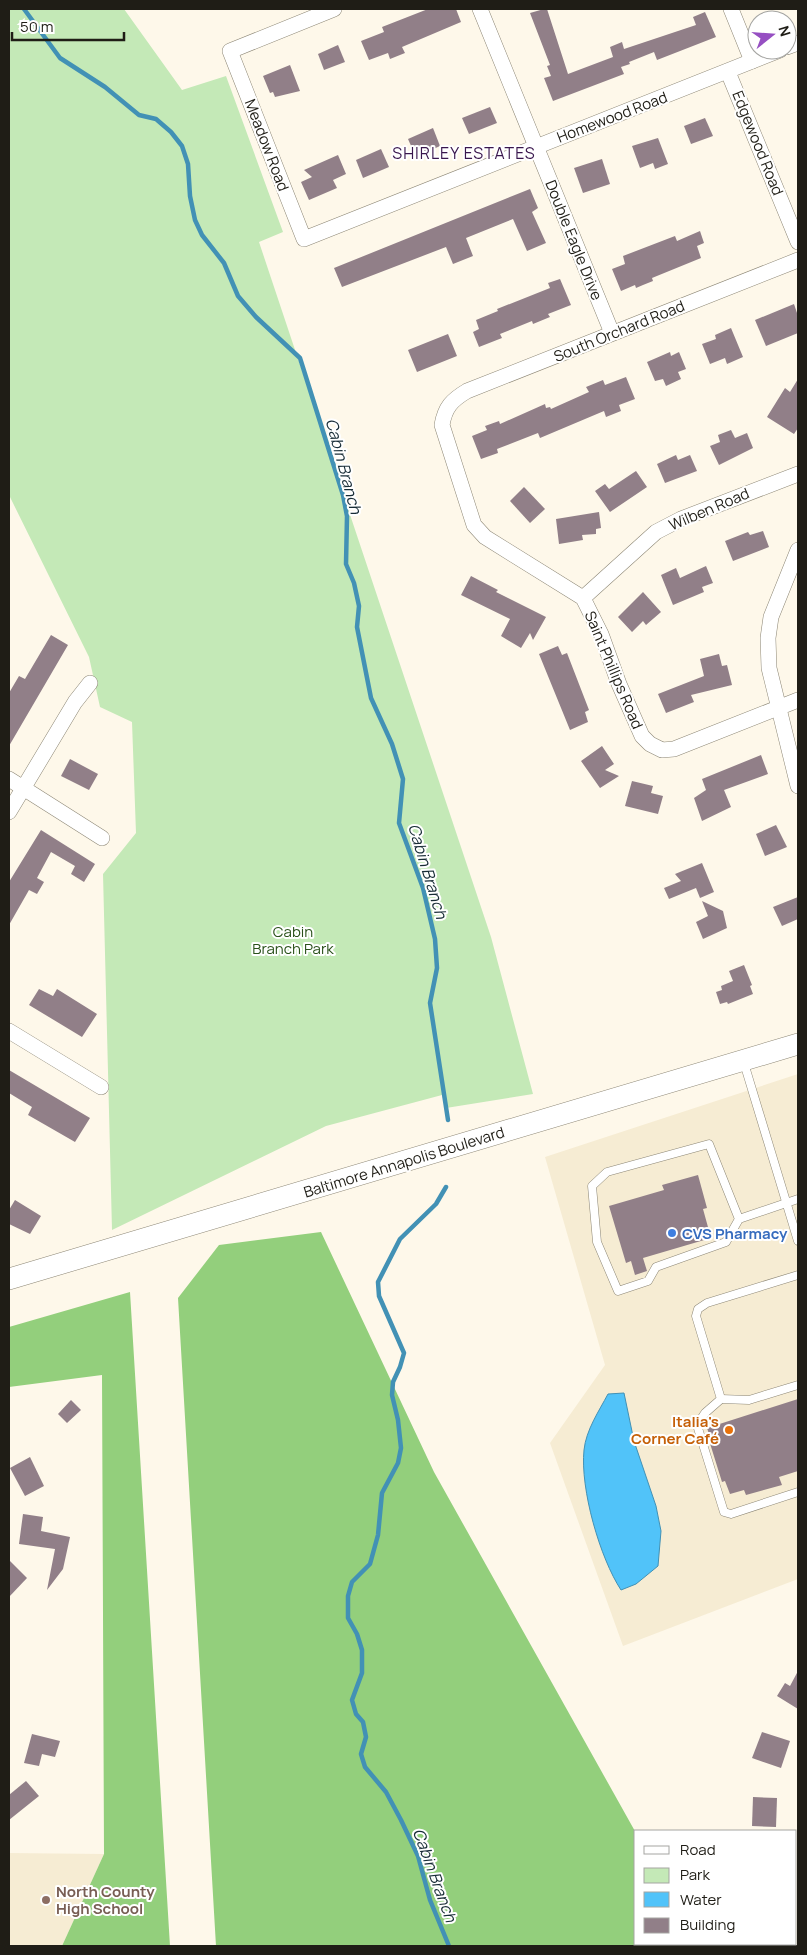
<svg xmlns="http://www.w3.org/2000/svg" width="807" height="1955" font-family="Manrope,sans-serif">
	<rect width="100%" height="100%" fill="#fef8ea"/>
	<g fill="#f6ecd3">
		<polygon points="798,1074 798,1579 623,1646 550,1443 605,1365 545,1157"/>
		<polygon points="9,1853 104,1854 62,1946 9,1946"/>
	</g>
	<polygon fill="#c4e9b7" points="9,9 124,9 182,90 226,76 283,232 259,242 491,937 533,1094 446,1108 442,1095 326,1126 112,1230 103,874 136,833 132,722 100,707 89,657 9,495"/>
	<g fill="#93cf7c">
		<polygon points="321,1232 434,1472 636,1833 636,1944 698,1944 699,1946 216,1946 178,1298 219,1245"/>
		<polygon points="130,1292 170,1946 62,1946 104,1854 102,1375 9,1387 9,1327"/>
	</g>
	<path fill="#51c3f9" stroke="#4291b5" d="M624 1393 634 1441 656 1506 661 1531 658 1566 636 1584 621 1590C600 1558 580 1489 584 1450 586 1430 599 1411 608 1394Z"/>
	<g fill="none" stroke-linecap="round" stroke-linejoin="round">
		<g stroke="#4291b5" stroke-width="4.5">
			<polyline points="24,9 60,58 105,87 139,115 156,119 171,132 182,146 188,164 190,196 195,220 202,235 224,263 238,296 256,317 300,358 343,495 347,516 346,564 354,583 359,606 357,627 371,698 392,744 403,779 399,823 423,888 435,939 437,968 430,1003 448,1120"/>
			<polyline points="446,1187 436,1204 400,1239 378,1282 379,1296 404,1353 400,1367 393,1382 392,1395 398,1420 401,1448 398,1463 382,1493 378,1535 370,1564 352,1582 348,1596 348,1618 357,1634 362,1650 362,1673 352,1700 356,1714 363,1722 366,1737 361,1754 365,1767 386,1792 401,1820 418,1856 430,1900 449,1946"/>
		</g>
	</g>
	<g fill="#917f88">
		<polygon points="428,9 456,9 461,22 402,47 405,53 390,59 388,53 369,60 361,41 384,32 382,27"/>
		<polygon points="544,9 547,9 568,74 613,57 610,47 622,42 624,49 696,25 693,17 705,12 716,37 657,60 654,52 629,62 630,64 621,67 624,74 553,101 544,78 551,76 547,66 550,65 530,13"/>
		<polygon points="338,45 345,62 324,70 318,54"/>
		<polygon points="290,65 300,91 275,97 273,92 270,93 263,76"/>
		<polygon points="490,107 497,123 469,134 462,118"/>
		<polygon points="705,118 713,136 691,144 684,126"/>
		<polygon points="433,128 440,146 416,157 408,139"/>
		<polygon points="658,138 668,164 655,169 653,163 640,168 632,146"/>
		<polygon points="381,149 389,167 363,178 356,160"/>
		<polygon points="338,155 346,174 333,180 337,188 309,200 301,182 312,177 304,170"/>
		<polygon points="602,159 610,184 583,193 574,168"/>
		<polygon points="530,189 538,208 532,212 546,243 527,251 513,219 466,238 473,256 453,264 446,247 342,287 334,268"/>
		<polygon points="700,231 704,243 697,246 701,258 652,278 653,281 643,285 636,288 635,285 621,291 612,269 625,264 623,256 675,236 677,241"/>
		<polygon points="560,279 571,305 548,314 550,317 533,324 532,321 500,334 502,338 479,347 473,332 479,329 476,320 498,311 497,309 550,288 548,283"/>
		<polygon points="794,304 798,316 798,333 766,346 755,320"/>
		<polygon points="731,328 743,357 727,364 725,358 710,364 702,344 716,339 715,335"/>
		<polygon points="448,334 457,356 417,372 408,350"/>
		<polygon points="670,352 671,356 679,352 686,369 678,372 681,379 666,386 663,379 655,381 647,362"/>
		<polygon points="626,377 635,399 619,405 621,411 606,417 604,411 540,438 538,433 497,449 498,453 481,459 472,436 487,430 485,426 499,421 500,424 545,404 546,408 550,407 551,409 589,392 586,387 603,380 605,385"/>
		<polygon points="798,379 798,428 794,434 767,417 785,388 790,392"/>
		<polygon points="731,430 735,438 747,433 753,448 719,465 710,446 720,442 718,435"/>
		<polygon points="676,455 678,460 690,455 697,471 665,483 657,464"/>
		<polygon points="636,471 647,487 610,512 595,491 605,484 609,489"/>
		<polygon points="524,487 545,509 530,523 510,501"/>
		<polygon points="599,512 601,528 596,529 596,534 582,535 583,540 559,544 556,519"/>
		<polygon points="763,531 769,547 733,561 725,541 748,532 750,535"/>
		<polygon points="706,566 713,583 702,587 704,592 673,605 661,575 676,568 680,578"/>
		<polygon points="471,576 498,590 496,592 546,617 533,640 530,633 521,648 501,636 510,619 461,595"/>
		<polygon points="643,592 661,612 646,625 643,621 632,632 618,617"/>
		<polygon points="51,635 68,645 9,746 9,693 19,676 25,679"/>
		<polygon points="558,646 562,655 567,653 589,710 585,712 588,722 570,730 539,654"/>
		<polygon points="719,654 722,666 727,665 732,685 691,695 694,702 666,713 658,694 704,676 700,659"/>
		<polygon points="602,746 614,764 605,770 619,776 600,788 581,761"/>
		<polygon points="761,755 768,774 724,790 731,807 702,821 694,798 706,790 702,779"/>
		<polygon points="70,759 98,774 89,790 61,776"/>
		<polygon points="632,781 653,786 651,793 663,796 658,814 625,806"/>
		<polygon points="776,825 787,847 765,856 756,834"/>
		<polygon points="41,830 95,864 84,882 71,874 75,866 51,852 37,878 44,882 37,894 29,890 9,925 9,882"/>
		<polygon points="702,863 714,892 700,898 696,888 669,899 664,888 681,881 675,874"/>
		<polygon points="798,897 798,919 782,926 773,907"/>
		<polygon points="702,901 723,911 727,928 703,939 696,922 708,916"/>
		<polygon points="744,965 752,985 750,986 753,994 728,1004 727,1002 720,1004 716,992 722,990 721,986 733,981 729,971"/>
		<polygon points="39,989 53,996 57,989 97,1014 82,1037 29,1005"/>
		<polygon points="9,1070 90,1118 75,1142 28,1115 32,1107 9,1093"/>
		<polygon points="698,1175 707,1208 703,1209 711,1238 643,1258 647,1271 635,1275 631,1261 626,1263 609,1206 664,1190 662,1185"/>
		<polygon points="15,1200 41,1216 30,1234 9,1224 9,1210"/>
		<polygon points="798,1399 798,1471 779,1477 782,1485 746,1495 744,1490 730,1494 725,1481 722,1482 708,1437 710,1437 707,1428"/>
		<polygon points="71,1400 81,1410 67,1423 58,1414"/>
		<polygon points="30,1457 44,1486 25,1496 10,1468"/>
		<polygon points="23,1514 43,1517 41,1531 70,1537 63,1569 47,1590 55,1549 19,1544"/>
		<polygon points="9,1560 27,1578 9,1597"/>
		<polygon points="798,1671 798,1709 777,1696 785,1683 790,1686"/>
		<polygon points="762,1732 790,1741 781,1768 752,1758"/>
		<polygon points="32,1734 60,1741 55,1757 42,1754 39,1766 24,1763"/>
		<polygon points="26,1781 39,1796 9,1820 9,1795"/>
		<polygon points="753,1797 777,1798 776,1827 752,1826"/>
	</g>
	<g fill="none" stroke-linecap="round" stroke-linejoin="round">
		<g stroke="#8d8776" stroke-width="9">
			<g id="lane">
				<polyline points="744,1063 798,1241"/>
				<polyline points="739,1219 709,1144 607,1172 592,1186 597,1242 618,1291 648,1281 656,1267 726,1242 739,1219 798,1199"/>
				<polyline points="798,1275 707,1303 698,1309 696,1316 721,1399 705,1413 697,1425 724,1512 731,1514 798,1492"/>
				<polyline points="721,1399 749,1400 798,1385"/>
			</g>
		</g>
		<g stroke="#8d8776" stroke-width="16">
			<g id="street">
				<polyline points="334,9 230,51 304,239 780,50"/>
				<polyline points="480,9 612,333"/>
				<polyline points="731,9 752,61"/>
				<polyline points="787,47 798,43"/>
				<polyline points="728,72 798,242"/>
				<path d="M798 260 467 391C452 400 445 407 442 425L474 525 485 537 583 598 601 634 619 684 642 736 650 744 662 750 674 749 798 700"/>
				<polyline points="798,550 771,617 768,638 769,668 798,786"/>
				<polyline points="583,598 656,532 681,519 798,474"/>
				<polyline points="9,779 102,838"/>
				<polyline points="9,812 75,702 90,683"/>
				<polyline points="9,1031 101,1087"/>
			</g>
		</g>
		<g stroke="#8d8776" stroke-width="22">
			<polyline id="secondary" points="9,1279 798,1044"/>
		</g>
		<use href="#lane" stroke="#fff" stroke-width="8"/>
		<use href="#street" stroke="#fff" stroke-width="15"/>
		<use href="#secondary" stroke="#fff" stroke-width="21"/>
	</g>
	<circle fill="#3f7fe0" stroke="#fff" stroke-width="2" cx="672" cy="1233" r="5"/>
	<circle fill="#e8710a" stroke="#fff" stroke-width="2" cx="729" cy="1430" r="5"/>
	<circle fill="#8d6e63" stroke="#fff" stroke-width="2" cx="46" cy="1900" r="5"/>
	<g text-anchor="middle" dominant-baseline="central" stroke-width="4" stroke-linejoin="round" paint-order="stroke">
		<g font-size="15" fill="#1f1d16" stroke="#fff">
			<text transform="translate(612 117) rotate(-21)">Homewood Road</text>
			<text transform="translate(758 143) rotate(68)">Edgewood Road</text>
			<text transform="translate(267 145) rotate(69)">Meadow Road</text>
			<text transform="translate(574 240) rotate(68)">Double Eagle Drive</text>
			<text transform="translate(619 331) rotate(-22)">South Orchard Road</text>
			<text transform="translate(709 509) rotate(-23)">Wilben Road</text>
			<text transform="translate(614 670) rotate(67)">Saint Phillips Road</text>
			<text transform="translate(404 1162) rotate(-17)">Baltimore Annapolis Boulevard</text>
		</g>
		<g font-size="15" fill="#2a511a" stroke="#fff">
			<text x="293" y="931">Cabin<tspan x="293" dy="17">Branch Park</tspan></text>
		</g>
		<g font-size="15" font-weight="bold" fill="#366cbe" stroke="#fff" text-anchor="start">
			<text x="682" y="1233">CVS Pharmacy</text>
		</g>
		<g font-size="15" font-weight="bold" fill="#c56008" stroke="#fff" text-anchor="end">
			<text x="719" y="1421">Italia's<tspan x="719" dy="17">Corner Café</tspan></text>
		</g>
		<g font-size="15" font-weight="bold" fill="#785e54" stroke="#fff" text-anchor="start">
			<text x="56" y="1891">North County<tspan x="56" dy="17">High School</tspan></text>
		</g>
		<g font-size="16" letter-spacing="1" fill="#39164d" stroke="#fff">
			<text x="464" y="153">SHIRLEY ESTATES</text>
		</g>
		<g font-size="16" font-style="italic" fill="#182c36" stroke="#fff">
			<text transform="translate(344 466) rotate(75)">Cabin Branch</text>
			<text transform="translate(428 871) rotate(73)">Cabin Branch</text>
			<text transform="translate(435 1875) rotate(70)">Cabin Branch</text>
		</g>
	</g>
	<rect width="807" height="1955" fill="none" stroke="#1f1d16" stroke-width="20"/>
	<rect x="634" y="1830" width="162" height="115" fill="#ffffff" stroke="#a5a5a2"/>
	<rect x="644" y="1846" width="25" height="8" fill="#ffffff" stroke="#a5a5a2"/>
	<text x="680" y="1855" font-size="15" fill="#1f1d16">Road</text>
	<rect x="644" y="1868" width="25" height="15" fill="#c4e9b7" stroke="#a5a5a2"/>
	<text x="680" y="1880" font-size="15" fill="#1f1d16">Park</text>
	<rect x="644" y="1892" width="25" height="15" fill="#51c3f9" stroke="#a5a5a2"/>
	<text x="680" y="1905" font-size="15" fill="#1f1d16">Water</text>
	<rect x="644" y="1918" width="25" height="15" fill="#917f88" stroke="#a5a5a2"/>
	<text x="680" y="1930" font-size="15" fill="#1f1d16">Building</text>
	<g transform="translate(772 35) rotate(73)"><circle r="24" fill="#ffffff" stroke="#a5a5a2"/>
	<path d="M0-4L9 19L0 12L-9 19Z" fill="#964fc2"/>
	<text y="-8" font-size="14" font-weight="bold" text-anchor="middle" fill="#1f1d16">N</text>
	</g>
	<path d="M12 32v8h112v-8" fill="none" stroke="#1f1d16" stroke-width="2.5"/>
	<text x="20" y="32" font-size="15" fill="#1f1d16" stroke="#ffffff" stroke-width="4" paint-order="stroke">50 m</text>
</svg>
